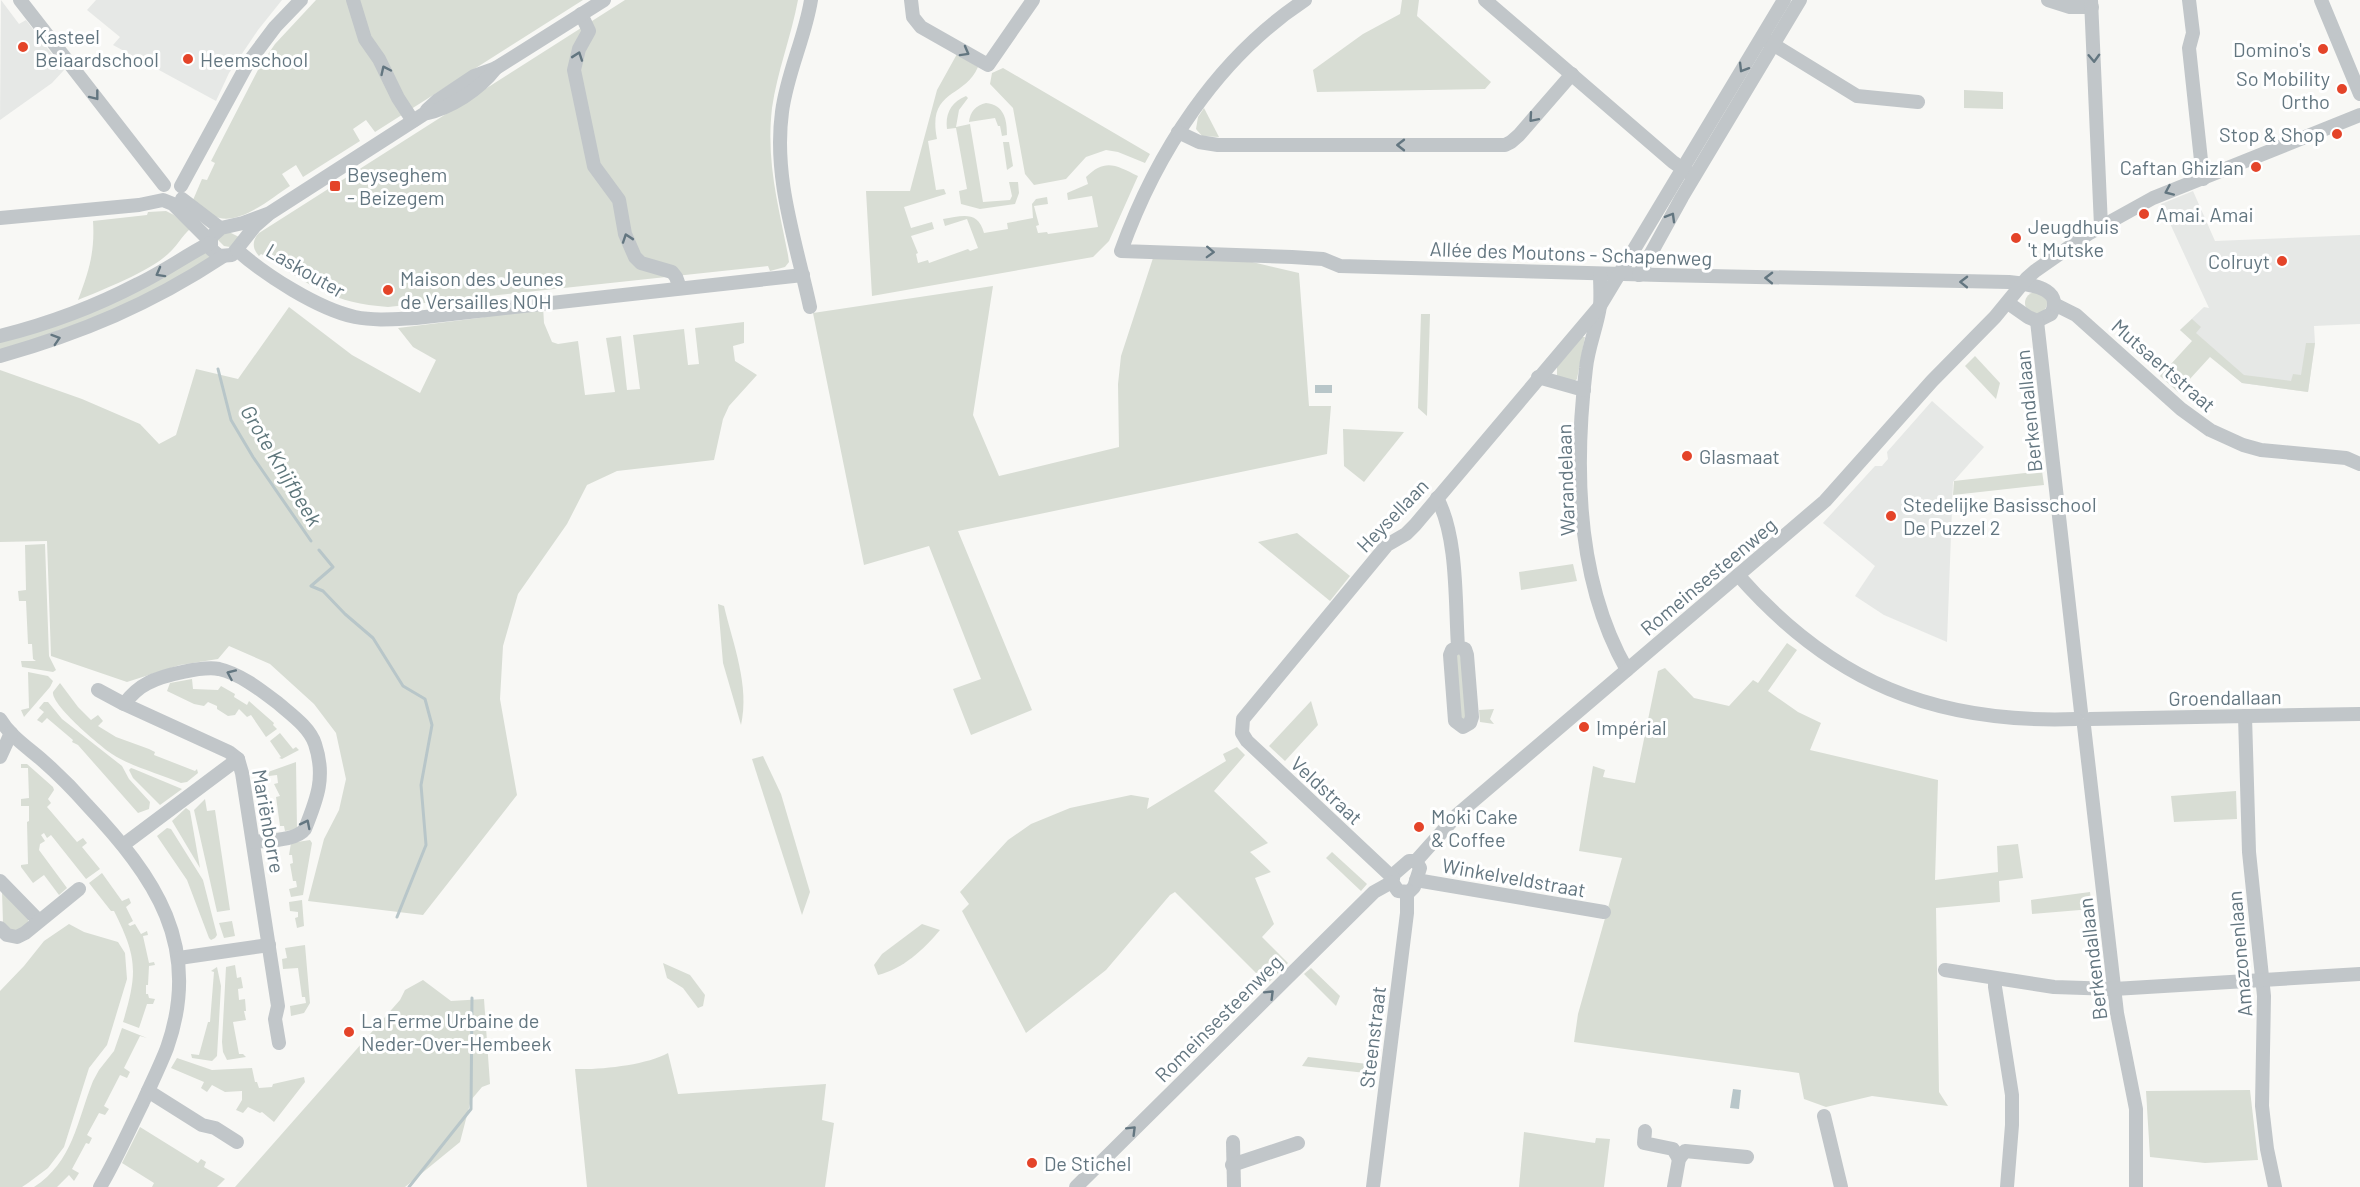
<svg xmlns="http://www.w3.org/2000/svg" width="2360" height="1187" font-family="Barlow,sans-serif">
	<rect width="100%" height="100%" fill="#f8f8f5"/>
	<g fill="#e6e8e6">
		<polygon points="1,0 19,24 26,20 64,70 52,83 0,120"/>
		<polygon points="96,0 282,0 258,30 229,73 216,101 113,45 120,37 87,10"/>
		<polygon points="2193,191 2215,241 2360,235 2360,324 2314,326 2315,343 2308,392 2242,383 2180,330 2204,307 2209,308 2161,204"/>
		<polygon points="1932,401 1984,447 1953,482 1947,642 1884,615 1855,596 1875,566 1823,523 1875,466 1882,466 1888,459 1887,452"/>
	</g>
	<g fill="#d8ddd4">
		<path d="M316 0H583L375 132 366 120 353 129 360 141 303 177 296 165 282 174 290 186C270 199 236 229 212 215 205 212 199 205 193 200L202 179 207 180 215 163 211 161 260 66 275 44Z"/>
		<path d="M625 0H798C791 37 777 72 772 108 766 162 778 203 788 255L789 262 785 267 770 271 768 266 388 307C333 303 312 287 267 257L261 254 259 256C252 249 252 240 259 233Z"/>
		<polygon points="1402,0 1419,0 1417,16 1491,82 1485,89 1317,92 1313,70 1363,34 1400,14"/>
		<path d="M957 54 978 67C964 99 927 89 937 139L928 141 936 190 944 189 946 194 904 207 911 228 932 222 934 229 911 236 918 253 916 254 918 263 928 260 929 263 968 249 970 251 978 248 967 219 945 226 943 219C962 216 978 210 984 233L1008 229 1007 223 1033 218 1032 204 1036 199 1047 197 1048 204 1034 206 1039 225 1036 226 1038 233 1047 232 1048 234 1098 227 1092 196 1068 200 1067 193 1088 184 1086 177C1105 158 1116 165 1138 176L1109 241 1093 257 872 296 866 191H910L937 90Z"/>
		<polygon points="1003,68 1150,154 1145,163 1118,152 1106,150 1086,157 1066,179 1034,185 1025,174 1013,108 990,84 992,73"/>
		<polygon points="1964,90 2003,92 2003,109 1964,108"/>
		<path d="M966 96 968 98 959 110 956 127 970 124 983 202 1010 200 1012 196 1009 182H1018L1019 193 1015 204 980 209 961 204 959 191 967 189 956 128 947 129C945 114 951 102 966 96Z"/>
		<path d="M986 103C1004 105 1007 119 1007 135L1002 136 1000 126H998L995 118 969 122C970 112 976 105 986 103Z"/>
		<polygon points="1204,108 1219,137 1202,136 1196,129 1198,117"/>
		<polygon points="1003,142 1009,142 1013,166 1007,170"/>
		<path d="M166 211 174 215 190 229C182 236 177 246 169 253 151 271 102 290 78 300 89 271 95 252 93 221L147 215 148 212Z"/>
		<polygon points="229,232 239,237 230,247 224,246 218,240 219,236"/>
		<polygon points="206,250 212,257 131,305 0,351 0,340"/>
		<polygon points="1153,258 1248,261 1299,273 1309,406 1331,406 1327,454 958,531 1032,710 971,735 953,689 981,679 929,546 864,565 813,313 993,286 973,415 999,476 1119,447 1118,384 1121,356"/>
		<circle cx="2036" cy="303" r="11"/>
		<polygon points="543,306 544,323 552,342 558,344 578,341 585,395 615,392 606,338 621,336 627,390 640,389 633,335 684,329 688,365 699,364 695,328 744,322 744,343 733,346 735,361 757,375 729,406 723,419 714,460 617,471 587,485 567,524 518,594 503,646 500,699 517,795 423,915 308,901 324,839 339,810 346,779 336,733 314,704 270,664 229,646 218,659 180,665 127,682 51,656 47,541 0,542 0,370 82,399 140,424 159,444 176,435 196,369 238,379 289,307 352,355 420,393 436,360 413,347 398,328 479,318"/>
		<polygon points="1421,314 1430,314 1427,416 1418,408"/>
		<polygon points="2192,319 2201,327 2196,333 2244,375 2291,381 2293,374 2301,375 2306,343 2315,343 2308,392 2242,383 2210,357 2178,392 2160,376 2192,341 2180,330"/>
		<polygon points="1582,337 1585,337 1577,379 1574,382 1557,377 1557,367"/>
		<polygon points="1975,356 2000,383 1996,399 1965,366"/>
		<polygon points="1343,429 1404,432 1364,482 1344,466"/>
		<polygon points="2042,471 2044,485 1953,495 1954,481"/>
		<polygon points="1297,533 1350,576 1330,601 1258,542"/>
		<polygon points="45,544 49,656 56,670 53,672 22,667 21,661 36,661 33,659 32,644 28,644 26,601 19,601 18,591 26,590 25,545"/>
		<polygon points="1573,564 1577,581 1521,590 1519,572"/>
		<path d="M718 604 724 606C733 644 750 686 741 725L723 663Z"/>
		<polygon points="1787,643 1797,650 1768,691 1798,712 1821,723 1810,750 1938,780 1935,880 1998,872 1997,846 2018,844 2023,878 1999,881 2000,902 1936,908 1939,1092 1948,1106 1872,1096 1826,1107 1804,1099 1799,1073 1574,1042 1578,1014 1622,858 1579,851 1593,766 1605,770 1603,777 1635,783 1658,671 1665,668 1694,698 1729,706 1753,680 1758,683"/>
		<polygon points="1460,652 1468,717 1461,722 1455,655"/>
		<polygon points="28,672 48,676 53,681 50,687 24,717 21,710 29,708"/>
		<polygon points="192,679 193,689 218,690 221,686 235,694 234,697 247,705 249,701 274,723 273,725 277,729 266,737 251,715 247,717 239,709 235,715 228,716 217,709 217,706 208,702 204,706 194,704 167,691 170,683"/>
		<path d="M60 683 78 707 91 720 98 715 103 721 98 726 116 737 149 749 155 752 154 755 195 771 197 769 198 773 187 782 181 783C160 774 130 766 112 754 100 746 51 705 53 692Z"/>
		<polygon points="1311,701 1318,725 1285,761 1269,746"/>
		<polygon points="44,702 48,702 62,719 122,766 129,779 150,802 149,809 138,813 78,745 72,742 73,740 47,718 42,723 37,720 44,712 39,708"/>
		<polygon points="1494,709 1490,719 1494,724 1480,722 1479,710"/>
		<polygon points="280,733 293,749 296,747 299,750 282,759 279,758 281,757 270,741"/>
		<polygon points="1237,747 1245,755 1214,791 1268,843 1250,852 1271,872 1255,878 1274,924 1262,937 1288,963 1267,984 1175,892 1170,895 1106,970 1026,1033 962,911 969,904 960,892 1008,840 1031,824 1070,808 1131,795 1149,798 1147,809 1226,761 1223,754"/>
		<polygon points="763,756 781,794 810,892 802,915 752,759"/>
		<polygon points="296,762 297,829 285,831 284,826 280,826 276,797 280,796 274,784 278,783 277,775 269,776 268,772"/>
		<polygon points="21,764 27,764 53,787 54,790 48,799 51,803 47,807 77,842 83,838 87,843 82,847 100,869 86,879 51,835 47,838 44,833 41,835 45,841 40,844 39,850 67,888 59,895 44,875 33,883 21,867 21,865 28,864 27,822 29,821 29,806 21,806 21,799 29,798 28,768 21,768"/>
		<polygon points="131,768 134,769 182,789 160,805 133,778 129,770"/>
		<polygon points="2236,791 2237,819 2174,822 2171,796"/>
		<polygon points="205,799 207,811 215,810 230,910 217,912 194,810"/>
		<polygon points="186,808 190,811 200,868 172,821"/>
		<polygon points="167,828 171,829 203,880 217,935 215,938 211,940 209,938 187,880 157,836"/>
		<polygon points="310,840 312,843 303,895 291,897 289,889 297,887 296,881 293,881 290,864 293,863 292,855 289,855 291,843"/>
		<polygon points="1332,852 1367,884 1361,891 1326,858"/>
		<path d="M102 873 122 901 129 898 131 903 126 907 133 921 128 924 130 926 135 924 141 934 147 931 148 935 143 936 149 963 154 962 155 965 149 966 148 985H146V994H148L149 998 155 999 153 1004H147L139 1028 123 1022C138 972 137 957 114 911H111L89 883Z"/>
		<polygon points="2,892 28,919 28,923 15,932 3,924"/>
		<polygon points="2090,892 2092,909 2032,914 2031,900"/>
		<polygon points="302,900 304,926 297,928 295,918 298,917 298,912 290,911 289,902"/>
		<polygon points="232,921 235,936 224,938 219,923"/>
		<polygon points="69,924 84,932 118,942 125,953 127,979 107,1045 89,1068 64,1147 48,1168 28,1183 22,1187 0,1187 0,991 24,966 44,941"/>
		<path d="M922 924 940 930C924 949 903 969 878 975L874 965 882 954Z"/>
		<polygon points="305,945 310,1003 304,1013 291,1016 290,1006 306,1003 305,997 302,997 298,968 283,969 282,959 287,958 285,948"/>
		<polygon points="663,963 690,975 705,995 703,1006 698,1008 683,988 667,978"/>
		<polygon points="235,965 237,978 241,977 243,988 238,989 239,1000 245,999 246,1011 244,1011 246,1020 233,1022 239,1054 243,1054 246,1057 227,1060 223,1052 222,1042 226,967"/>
		<polygon points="217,967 221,986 217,1056 212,1061 192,1058 191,1054 199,1055 208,1022 210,1022 214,972 211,971"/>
		<polygon points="1311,968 1340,996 1336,1006 1304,974"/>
		<polygon points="423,980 451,1001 484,999 490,1084 482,1087 471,1100 460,1142 405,1187 235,1187 400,1000 405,990"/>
		<path d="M122 1028 147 1038 140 1036 124 1068 130 1072 127 1078 120 1075 104 1106 109 1109 105 1115 99 1113 87 1135 92 1138 89 1144 86 1143 72 1169 79 1173 74 1181 69 1175 57 1187H34C73 1162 77 1121 93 1081L99 1070 114 1051Z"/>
		<path d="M668 1053 678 1094 826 1084 822 1120 834 1123 825 1187H587L575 1069C600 1070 647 1065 668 1053Z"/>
		<polygon points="1308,1057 1376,1065 1375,1074 1302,1066"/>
		<polygon points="177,1058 212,1070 252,1068 255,1082 257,1082 259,1088 272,1087 273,1084 304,1077 305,1082 274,1122 262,1112 260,1113 248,1107 243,1113 236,1110 242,1100 242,1091 225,1092 212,1085 207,1092 201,1088 204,1082 171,1068"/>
		<polygon points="2250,1090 2258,1160 2205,1163 2150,1157 2146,1091"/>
		<polygon points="140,1127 198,1163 201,1159 206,1162 204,1167 225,1179 217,1187 152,1187 154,1183 122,1163"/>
		<polygon points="1524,1132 1595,1143 1596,1138 1610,1139 1604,1187 1519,1187"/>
	</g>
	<g fill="#b8c6c9">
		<rect x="1315" y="385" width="17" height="8"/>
		<polygon points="1733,1089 1741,1090 1739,1109 1730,1108"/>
	</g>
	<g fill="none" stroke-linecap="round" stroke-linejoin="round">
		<g stroke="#b8c6c9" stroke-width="3">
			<polyline points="218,369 231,420 253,457 311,541"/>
			<polyline points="319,550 333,567 311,586 323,591 345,614 373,638 403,686 425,699 432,725 421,785 426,845 397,917"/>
			<polyline points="409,1187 471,1109 472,998"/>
		</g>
		<g stroke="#c1c6c9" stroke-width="14">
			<polyline points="20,0 164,185"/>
			<polyline points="353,0 365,39 379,59 398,98 413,121"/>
			<polyline points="911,0 913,17 921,27 988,65 1033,0"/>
			<path d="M1305 0C1217 58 1156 153 1121 251L1292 257 1323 259 1340 266 1660 275 2009 282C2027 284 2065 287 2051 314L2037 321 2028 317 2008 303"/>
			<polyline points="1485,0 1673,162 1689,173"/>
			<polyline points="2048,0 2070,7 2092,7"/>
			<polyline points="2091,0 2101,226"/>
			<polyline points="2189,0 2193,33 2189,48 2203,179"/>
			<polyline points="2321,0 2360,94"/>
			<polyline points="581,14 589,31 579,49 574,70 594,166 619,200 625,234 635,257 641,263 672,272 676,277 680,288"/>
			<polyline points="1766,40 1857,96 1918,102"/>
			<polyline points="427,110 438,100 474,76 496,68 604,0"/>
			<polyline points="1178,132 1199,142 1218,145 1505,145 1511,142 1519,135 1572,74"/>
			<polyline points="181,186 248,63 275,27 301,0"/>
			<polyline points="182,199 220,228"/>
			<path d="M270 213 243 223 221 228 211 237V249L219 256 232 255 255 226 270 213 424 114C451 108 479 90 496 68"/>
			<polyline points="0,218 139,205 163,200 173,204 210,241"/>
			<path d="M237 250C265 275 318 309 355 317 375 321 395 319 416 318L803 275"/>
			<path d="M1600 274C1600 284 1601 295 1600 306 1597 327 1588 347 1586 368 1574 467 1576 581 1627 670"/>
			<polyline points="1639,275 1682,197 1800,0"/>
			<polyline points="2054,304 2076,315 2181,409 2210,430 2243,445 2261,450 2346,458 2360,464"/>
			<path d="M810 307C796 242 773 178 782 112 787 73 805 38 811 0"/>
			<polyline points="2037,321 2081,712"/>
			<path d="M0 336C48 324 94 307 138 284 163 272 185 256 210 243"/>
			<path d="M0 356C81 333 151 304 222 257"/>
			<polyline points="1538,377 1584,390"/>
			<path d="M1437 498C1458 537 1455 602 1458 647L1465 649 1467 655 1472 717 1470 723 1463 727 1455 721 1450 655 1452 650 1458 647"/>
			<path d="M1738 575C1832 682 1934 724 2076 719"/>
			<polyline points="98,690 124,704 229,752 238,759 242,773 278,1006 275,1019 279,1043"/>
			<path d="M124 704C131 695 138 688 148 683 163 675 203 666 219 669 241 674 262 691 279 704 292 715 310 728 315 744 326 777 317 799 305 829 296 841 268 840 254 842"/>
			<polyline points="2245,716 2249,852 2264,996 2262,1106 2267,1149 2275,1187"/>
			<path d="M0 719C10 736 27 747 42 760 58 774 73 789 87 805 155 877 203 946 167 1048 160 1066 151 1084 143 1102 129 1130 116 1160 100 1187"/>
			<polyline points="2090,719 2360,714"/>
			<polyline points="2084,726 2117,1013 2136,1109 2136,1187"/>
			<polyline points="0,757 11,733"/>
			<polyline points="123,845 238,759"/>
			<polyline points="1416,861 1420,868 1414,887 1409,892 1398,891 1392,882 1394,874 1409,861 1416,861 1458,814 1825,501 1932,381 1995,317 2027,278 2035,271 2088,234 2153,198 2360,115"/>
			<polyline points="1393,878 1247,741 1242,733 1243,719 1387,545 1406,534 1415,525 1600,306 1784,0"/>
			<polyline points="1416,880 1604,912"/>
			<polyline points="0,881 38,920"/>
			<polyline points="0,928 7,935 17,937 25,933 79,889"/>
			<polyline points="179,958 269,945"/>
			<polyline points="1945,970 2054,987 2114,989 2360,974"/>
			<polyline points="1995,979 1995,987 2012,1095 2012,1125 2007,1187"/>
			<polyline points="148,1091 202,1125 215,1128 237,1142"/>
			<polyline points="1824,1116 1841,1187"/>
			<polyline points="1645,1131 1644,1143 1673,1149 1679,1159"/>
			<polyline points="1233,1142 1234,1187"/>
			<polyline points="1232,1165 1298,1143"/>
			<polyline points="1076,1187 1374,892 1392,882"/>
			<polyline points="1373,1187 1407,913 1407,892"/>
			<polyline points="1674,1187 1679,1159 1685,1151 1747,1157"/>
		</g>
	</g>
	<defs><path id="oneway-chevron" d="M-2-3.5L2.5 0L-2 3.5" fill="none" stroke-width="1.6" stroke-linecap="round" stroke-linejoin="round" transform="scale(1.5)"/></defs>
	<g stroke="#637680">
		<use href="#oneway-chevron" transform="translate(965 52) rotate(29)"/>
		<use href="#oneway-chevron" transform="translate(578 56) rotate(-71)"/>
		<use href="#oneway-chevron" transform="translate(2094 58) rotate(88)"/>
		<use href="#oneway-chevron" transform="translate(1743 68) rotate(121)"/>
		<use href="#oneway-chevron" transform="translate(385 70) rotate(-115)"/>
		<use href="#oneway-chevron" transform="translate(95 96) rotate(52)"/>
		<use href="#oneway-chevron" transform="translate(1533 118) rotate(131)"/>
		<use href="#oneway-chevron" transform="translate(1401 145) rotate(180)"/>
		<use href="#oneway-chevron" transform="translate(2169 191) rotate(156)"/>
		<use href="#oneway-chevron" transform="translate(1671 217) rotate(-60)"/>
		<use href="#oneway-chevron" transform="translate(627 238) rotate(-109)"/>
		<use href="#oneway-chevron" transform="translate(1210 252) rotate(2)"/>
		<use href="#oneway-chevron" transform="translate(160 273) rotate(151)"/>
		<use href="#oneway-chevron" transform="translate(1769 278) rotate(-179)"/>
		<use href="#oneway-chevron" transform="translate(1964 282) rotate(-179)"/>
		<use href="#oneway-chevron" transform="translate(56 339) rotate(-18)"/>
		<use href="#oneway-chevron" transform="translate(231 674) rotate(-156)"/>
		<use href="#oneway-chevron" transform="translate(306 824) rotate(-63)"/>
		<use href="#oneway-chevron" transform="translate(1270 994) rotate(-45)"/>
		<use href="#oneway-chevron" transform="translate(1132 1130) rotate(-45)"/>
	</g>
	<g fill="#e44429" stroke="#fff" stroke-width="2">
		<circle cx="23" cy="47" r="6"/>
		<circle cx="2323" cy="49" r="6"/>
		<circle cx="188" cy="59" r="6"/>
		<circle cx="2342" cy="89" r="6"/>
		<circle cx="2337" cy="134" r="6"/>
		<circle cx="2256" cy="167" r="6"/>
		<rect x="329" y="180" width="12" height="12" rx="3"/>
		<circle cx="2144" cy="214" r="6"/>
		<circle cx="2016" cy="238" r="6"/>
		<circle cx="2282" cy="261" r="6"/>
		<circle cx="388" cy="290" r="6"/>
		<circle cx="1687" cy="456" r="6"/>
		<circle cx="1891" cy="516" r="6"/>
		<circle cx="1584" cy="727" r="6"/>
		<circle cx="1419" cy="827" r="6"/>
		<circle cx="349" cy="1032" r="6"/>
		<circle cx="1032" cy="1163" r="6"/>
	</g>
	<g text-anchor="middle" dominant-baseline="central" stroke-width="6" stroke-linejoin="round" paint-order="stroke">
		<g font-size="20" fill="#637680" stroke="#fff" text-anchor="start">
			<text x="35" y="36">Kasteel<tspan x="35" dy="23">Beiaardschool</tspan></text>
			<text x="2311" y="49" text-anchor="end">Domino's</text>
			<text x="200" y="59">Heemschool</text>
			<text x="2330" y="78" text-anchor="end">So Mobility<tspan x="2330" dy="23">Ortho</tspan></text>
			<text x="2325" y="134" text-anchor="end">Stop &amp; Shop</text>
			<text x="2244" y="167" text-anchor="end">Caftan Ghizlan</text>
			<text x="347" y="174">Beyseghem<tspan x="347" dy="23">- Beizegem</tspan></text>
			<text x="2156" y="214">Amai. Amai</text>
			<text x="2028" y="226">Jeugdhuis<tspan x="2028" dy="23">'t Mutske</tspan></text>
			<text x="2270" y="261" text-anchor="end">Colruyt</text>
			<text x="400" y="278">Maison des Jeunes<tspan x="400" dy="23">de Versailles NOH</tspan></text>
			<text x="1699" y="456">Glasmaat</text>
			<text x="1903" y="504">Stedelijke Basisschool<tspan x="1903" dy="23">De Puzzel 2</tspan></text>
			<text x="1596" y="727">Impérial</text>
			<text x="1431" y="816">Moki Cake<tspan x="1431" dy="23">&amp; Coffee</tspan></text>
			<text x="361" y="1020">La Ferme Urbaine de<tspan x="361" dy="23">Neder-Over-Hembeek</tspan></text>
			<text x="1044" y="1163">De Stichel</text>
		</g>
		<g font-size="20" fill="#637680" stroke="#fff">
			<text transform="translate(1571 253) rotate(2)">Allée des Moutons - Schapenweg</text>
			<text transform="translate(306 270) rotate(30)">Laskouter</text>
			<text transform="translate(2164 365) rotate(41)">Mutsaertstraat</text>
			<text transform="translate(2028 411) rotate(-96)">Berkendallaan</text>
			<text transform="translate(1565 480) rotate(-92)">Warandelaan</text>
			<text transform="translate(1392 515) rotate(-46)">Heysellaan</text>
			<text transform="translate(1708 576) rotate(-40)">Romeinsesteenweg</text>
			<text transform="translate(2225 697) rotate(-1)">Groendallaan</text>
			<text transform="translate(1327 790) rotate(43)">Veldstraat</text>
			<text transform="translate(269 821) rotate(80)">Mariënborre</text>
			<text transform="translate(1514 877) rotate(10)">Winkelveldstraat</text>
			<text transform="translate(2239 954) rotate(-95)">Amazonenlaan</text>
			<text transform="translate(2092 959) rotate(-97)">Berkendallaan</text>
			<text transform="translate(1218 1018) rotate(-45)">Romeinsesteenweg</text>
			<text transform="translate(1372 1037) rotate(-83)">Steenstraat</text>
		</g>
		<g font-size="21" font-style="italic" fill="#5e767b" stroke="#fff">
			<text transform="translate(282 465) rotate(59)">Grote Knijfbeek</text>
		</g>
	</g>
</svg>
